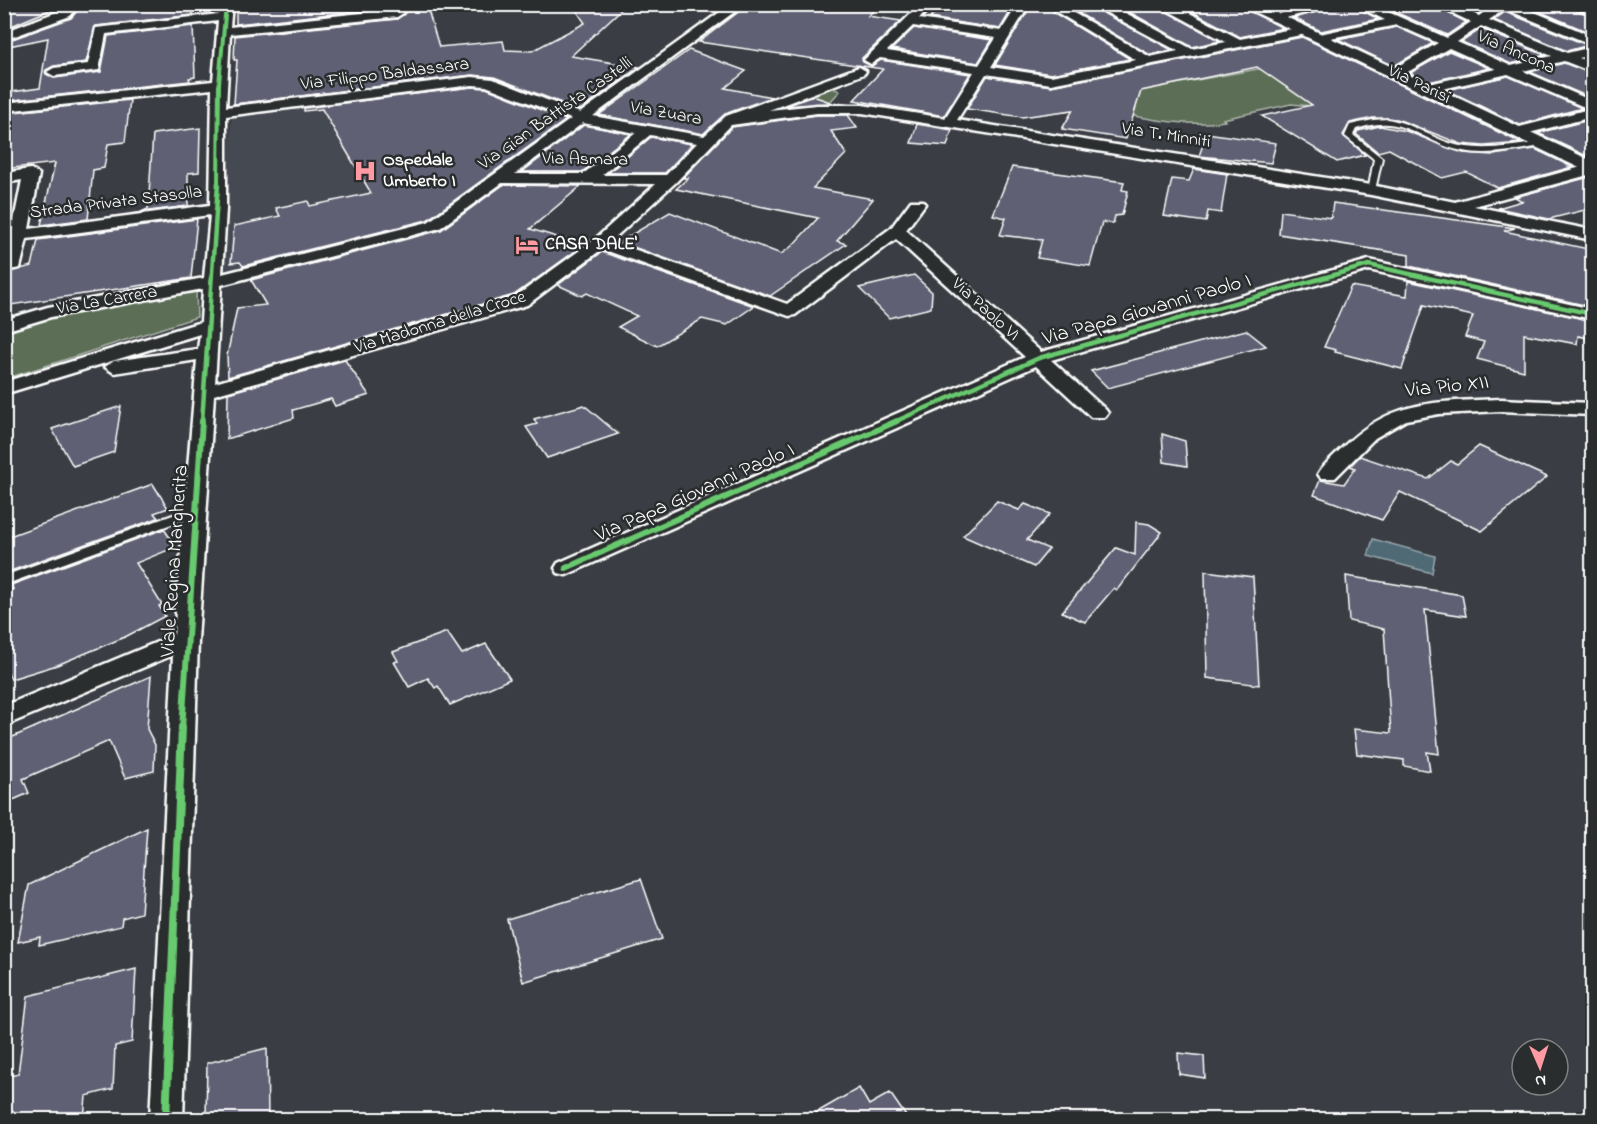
<svg xmlns="http://www.w3.org/2000/svg" width="1597" height="1124" font-family="'Indie Flower',sans-serif">
	<rect width="100%" height="100%" fill="#3a3d43"/>
	<filter id="ink" filterUnits="userSpaceOnUse"><feTurbulence type="fractalNoise" baseFrequency=".0167" numOctaves="2"/><feDisplacementMap in="SourceGraphic" scale="12" xChannelSelector="R" yChannelSelector="G"/><feConvolveMatrix kernelMatrix="1 2 1 2 8 2 1 2 1" color-interpolation-filters="sRGB"/></filter>
	<g filter="url(#ink)">
		<polygon fill="#454851" points="471,84 483,84 577,120 428,222 221,275 232,115"/>
		<g fill="#5c6e57" stroke="#aeb6ab" stroke-width="1.5">
			<path d="M1280 65 1322 107 1291 104 1223 119 1225 121C1182 129 1134 115 1092 108L1080 101Z"/>
			<polygon points="830,87 840,91 828,104 790,109 779,106"/>
			<polygon points="196,291 197,317 5,379 5,333 52,318"/>
		</g>
		<polygon fill="#4f6b74" stroke="#95a6ac" stroke-width="1.5" points="1373,539 1435,556 1432,573 1368,556"/>
		<g fill="#5f6173" stroke="#fff" stroke-width="1.5">
			<polygon points="21,4 64,4 4,29 4,13"/>
			<polygon points="83,4 193,4 193,15 96,26 86,62 54,66 46,70 46,74 54,78 101,72 108,36 193,26 195,77 189,78 190,81 4,101 4,93 40,88 48,38 4,47 4,42 71,18"/>
			<polygon points="236,4 387,4 387,8 236,24"/>
			<polygon points="572,4 627,4 571,56 639,67 580,110 494,77 472,75 234,104 237,60 234,60 235,36 397,19 405,12 428,10 439,47 503,41 505,50 532,51 585,23"/>
			<polygon points="749,4 880,4 868,16 901,21 862,58 863,62 872,66 881,60 970,74 944,116 854,100 883,69 699,42"/>
			<polygon points="946,4 1015,4 1000,29 930,18"/>
			<polygon points="1032,4 1067,4 1053,12 1130,59 1051,74 995,65"/>
			<polygon points="1115,4 1154,4 1220,41 1192,47"/>
			<polygon points="1178,4 1236,4 1283,28 1240,37"/>
			<polygon points="1344,4 1351,4 1378,19 1321,31 1294,18"/>
			<polygon points="1377,4 1431,4 1466,22 1447,35"/>
			<polygon points="1522,4 1569,4 1572,9 1593,16 1593,34"/>
			<polygon points="1096,9 1172,50 1150,55 1078,13"/>
			<polygon points="1505,12 1587,45 1589,45 1567,51 1494,20"/>
			<polygon points="1397,27 1433,43 1394,66 1338,39"/>
			<polygon points="914,28 992,40 978,63 892,49"/>
			<polygon points="1481,29 1545,55 1511,64 1462,42"/>
			<polygon points="1302,37 1521,143 1484,146 1461,144 1397,119 1373,118 1350,123 1343,135 1365,155 1337,162 1262,116 1312,105 1257,67 1141,91 1126,139 1062,129 1073,110 1022,117 967,109 987,76 1051,86"/>
			<polygon points="689,50 746,71 725,88 772,97 725,114 703,134 599,115"/>
			<polygon points="1449,51 1489,68 1429,82 1410,73"/>
			<polygon points="1564,63 1593,74 1593,99 1530,72"/>
			<polygon points="1508,76 1582,108 1520,125 1447,90"/>
			<polygon points="472,87 486,88 566,120 427,220 243,266 240,262 231,263 234,226 280,216 276,208 308,201 310,206 371,193 322,109 304,111 304,108"/>
			<polygon points="813,96 833,103 786,106"/>
			<polygon points="130,100 125,142 108,144 104,168 93,170 88,219 41,225 55,163 4,169 4,113"/>
			<polygon points="817,115 848,115 857,128 831,131 846,154 813,188 873,199 837,241 846,244 770,296 619,242 670,212 781,254 792,246 818,218 676,189 688,178 683,178 732,127"/>
			<polygon points="1593,119 1593,159 1538,133"/>
			<polygon points="917,124 952,130 947,146 911,143"/>
			<polygon points="584,125 631,134 582,172 522,172"/>
			<polygon points="1380,126 1406,131 1463,153 1493,155 1535,149 1572,167 1498,188 1466,172 1442,178 1389,149 1378,152 1356,134 1358,131"/>
			<polygon points="200,128 199,172 188,173 188,206 141,212 148,209 153,134"/>
			<polygon points="1207,133 1276,143 1271,163 1199,156"/>
			<polygon points="651,137 692,144 665,173 608,173"/>
			<polygon points="1012,167 1124,182 1122,190 1128,191 1122,215 1115,216 1113,224 1102,222 1090,266 1037,258 1042,240 1000,235 1006,218 993,215"/>
			<polygon points="1194,169 1227,174 1221,213 1208,211 1206,222 1164,216 1172,179 1189,181"/>
			<polygon points="1593,176 1593,208 1549,219 1498,208 1522,201 1515,197"/>
			<polygon points="503,185 581,186 530,229 584,245 514,295 228,377 227,356 237,308 266,305 251,280 441,230"/>
			<polygon points="1333,203 1515,228 1504,231 1593,250 1593,307 1409,266 1409,255 1279,234 1281,211 1331,218"/>
			<polygon points="197,219 191,278 4,306 4,273 32,266 38,240"/>
			<polygon points="602,252 754,306 727,325 702,319 657,346 618,327 637,316 587,293 582,296 558,285"/>
			<polygon points="914,275 932,292 931,308 889,318 859,288"/>
			<polygon points="1408,281 1593,321 1593,339 1578,336 1577,344 1524,334 1524,371 1477,359 1484,342 1465,337 1473,316 1424,305 1402,369 1335,352 1336,350 1324,347 1351,286 1407,296"/>
			<polygon points="1246,330 1266,346 1108,388 1091,371"/>
			<polygon points="345,360 369,395 335,406 331,399 293,410 294,418 227,439 228,393"/>
			<polygon points="584,405 618,434 547,458 526,427 537,424 534,419"/>
			<polygon points="121,406 114,452 73,466 52,429"/>
			<polygon points="1162,434 1185,441 1187,466 1164,462"/>
			<polygon points="1479,446 1547,477 1482,531 1400,492 1382,520 1314,495 1320,480 1344,484 1355,468 1350,466 1360,456 1428,479 1451,461 1457,464"/>
			<polygon points="153,484 168,508 154,513 158,518 5,573 4,538"/>
			<polygon points="997,501 1019,510 1025,504 1050,514 1027,540 1049,549 1034,567 963,536"/>
			<polygon points="1136,522 1149,524 1162,532 1117,590 1114,588 1085,622 1062,612 1116,548 1135,555"/>
			<polygon points="164,529 176,547 136,563 162,605 159,606 165,616 125,637 57,665 11,679 4,664 4,592 13,589 11,585"/>
			<polygon points="1205,571 1253,577 1259,685 1207,678"/>
			<polygon points="1346,576 1462,595 1466,616 1425,610 1439,754 1427,752 1430,771 1404,766 1404,760 1357,754 1354,729 1391,733 1384,629 1349,621"/>
			<polygon points="447,632 462,654 486,644 510,679 450,705 438,686 435,688 428,678 409,687 394,662 398,661 393,652"/>
			<polygon points="151,676 147,729 155,745 154,771 125,778 109,741 23,779 29,793 4,804 4,737 6,740"/>
			<polygon points="147,828 141,913 122,918 121,926 39,945 40,937 18,942 29,885"/>
			<polygon points="641,879 662,939 523,982 507,919"/>
			<polygon points="136,969 132,1042 115,1046 113,1089 86,1096 84,1119 4,1119 7,1077 18,1074 28,996"/>
			<polygon points="267,1048 268,1119 206,1119 207,1063"/>
			<polygon points="1178,1053 1204,1056 1205,1078 1179,1074"/>
			<polygon points="859,1088 869,1105 890,1093 908,1119 805,1119"/>
		</g>
		<g fill="none" stroke-linecap="round" stroke-linejoin="round">
			<g stroke="#fff" stroke-width="4">
				<g id="service">
					<path d="M1388 119C1411 123 1428 136 1449 143 1479 153 1512 146 1542 142L1546 144 1542 146C1516 150 1489 156 1463 151 1437 147 1413 126 1388 124 1377 123 1367 126 1356 129L1353 135 1382 158 1375 190 1368 192 1374 159 1345 136 1350 125 1373 120Z"/>
					<polygon points="195,507 199,508 201,511 199,514 4,585 4,576"/>
				</g>
			</g>
			<g stroke="#fff" stroke-width="5">
				<g id="minor">
					<polygon points="4,4 19,4 4,11"/>
					<polygon points="68,4 81,4 70,16 4,40 4,32 62,10"/>
					<path d="M220 4H232L230 27 390 10 389 4H401L403 13 397 17 230 34 226 107 472 77 493 79 580 113 731 4H745L593 116 704 136 726 116 859 67 866 71 864 74 769 110 817 105H862L945 118 974 72 880 58 871 64 864 60 921 4H934L919 19 1001 31 1018 4H1030L991 67 1051 76 1136 60 1055 11 1075 4H1109L1192 49 1226 42 1156 4H1172L1240 39 1302 27 1306 28V34L1051 84 986 74 957 120 1371 185 1455 202 1592 164V174L1474 206 1592 230V240L1371 195 862 113H817L731 125 675 183 611 241 787 304 891 228 911 201H923L925 204 906 230 1041 352 1369 260 1592 309V319L1369 270 1051 360 1105 409 1108 413 1105 417H1091L1036 366 566 575 558 573 555 568 558 563 1025 357 896 239 795 315 789 316 602 249 527 305 214 395 198 640 183 1120H150L173 655 4 726V706L174 635 197 360 114 373 105 367 114 361 198 349 200 334 4 394V382L201 322 203 289 51 317 4 331V320L48 307 204 278 210 215 27 239 20 268 4 271 22 180 4 183V173L31 169 39 174 29 229 210 205 212 89 4 111V103L213 81 218 21 106 34 99 70 54 76 47 72 54 68 88 64 96 28 219 14ZM1096 7 1178 51 1150 57 1072 12ZM913 26 996 38 979 65 887 51ZM472 85 486 86 571 119 428 222 222 274 226 209V116ZM583 123 636 133 583 174H515ZM650 135 697 143 666 175H602ZM502 183 656 184 594 240 515 297 215 383 221 285 440 228Z"/>
					<polygon points="1316,4 1342,4 1273,21 1267,17"/>
					<path d="M1353 4H1370L1447 38 1471 22 1433 4H1451L1479 16 1495 4H1515L1592 36V44L1588 43 1505 9 1489 20 1567 53 1592 47V55L1579 58 1592 63V72L1564 61 1523 71 1592 101V117L1517 136 1512 135 1510 132 1512 129 1589 109 1508 74 1425 93 1420 92V86L1496 69 1449 48 1401 76H1391V70L1438 43 1397 25 1315 41V35L1385 20ZM1481 26 1552 56 1511 66 1457 42Z"/>
					<polygon points="1571,4 1592,6 1592,14 1573,7"/>
					<path d="M1501 399 1592 403V415L1501 411 1439 414 1406 420 1375 438 1335 478H1321L1318 474C1324 464 1334 456 1343 447 1392 399 1436 402 1501 399Z"/>
				</g>
			</g>
			<g stroke="#fff" stroke-width="5">
				<polygon id="tertiary" points="1238,4 1258,4 1592,161 1592,174"/>
			</g>
			<use href="#service" fill="#2a2d2e" fill-rule="evenodd"/>
			<use href="#minor" fill="#2a2d2e" fill-rule="evenodd"/>
			<use href="#tertiary" fill="#2a2d2e" fill-rule="evenodd"/>
			<g stroke="#2a2d2e" stroke-width="6">
				<polyline id="cycleway-far3" points="218,185 219,84 226,4"/>
			</g>
			<g stroke="#2a2d2e" stroke-width="8">
				<g id="cycleway-far2">
					<polyline points="202,422 218,183"/>
					<polyline points="894,422 1039,358 1369,265 1592,314"/>
				</g>
			</g>
			<g stroke="#2a2d2e" stroke-width="10">
				<g id="cycleway-far1">
					<polyline points="566,568 897,421"/>
					<polyline points="182,729 202,421"/>
				</g>
			</g>
			<g stroke="#2a2d2e" stroke-width="11">
				<polyline id="cycleway" points="166,1120 182,727"/>
			</g>
			<use href="#cycleway-far3" stroke="#67ca6e" stroke-width="4"/>
			<use href="#cycleway-far2" stroke="#67ca6e" stroke-width="4.5"/>
			<use href="#cycleway-far1" stroke="#67ca6e" stroke-width="6"/>
			<use href="#cycleway" stroke="#67ca6e" stroke-width="8"/>
		</g>
	</g>
	<defs>
		<g id="hospital-bare" transform="scale(1.8)"><path d="M-5-5h3v3.5h4V-5h3V5h-3V1.5h-4V5h-3Z" fill="#ff9aa2" stroke="#2a2d2e" stroke-width="2.5" paint-order="stroke"/></g>
		<g id="hotel-bare" transform="scale(1.8)"><path d="M-6-4.5h1.5V1H6V5H4.5V3h-9V5H-6ZM-4 0a1.8 1.8 0 1 1 3.6 0ZM.5 0V-2.5h3Q6-2.5 6 0Z" fill="#ff9aa2" stroke="#2a2d2e" stroke-width="2.5" paint-order="stroke"/></g>
	</defs>
	<g fill-rule="evenodd">
		<use href="#hospital-bare" x="365" y="171"/>
		<use href="#hotel-bare" x="527" y="245"/>
	</g>
	<g text-anchor="middle" dominant-baseline="central" stroke-width="5" stroke-linejoin="round" paint-order="stroke">
		<g font-size="18" fill="#fff" stroke="#2a2d2e">
			<text transform="translate(1516 53) rotate(24)">Via Ancona</text>
			<text transform="translate(385 75) rotate(-7)">Via Filippo Baldassara</text>
			<text transform="translate(1419 85) rotate(26)">Via Parisi</text>
			<text transform="translate(556 114) rotate(-35)">Via Gian Battista Castelli</text>
			<text transform="translate(666 114) rotate(10)">Via Zuara</text>
			<text transform="translate(1166 136) rotate(9)">Via T. Minniti</text>
			<text transform="translate(585 160) rotate(1)">Via Asmara</text>
			<text transform="translate(116 203) rotate(-7)">Strada Privata Stasolla</text>
			<text transform="translate(107 301) rotate(-10)">Via La Carrera</text>
			<text transform="translate(985 310) rotate(42)">Via Paolo VI</text>
			<text transform="translate(440 323) rotate(-17)">Via Madonna della Croce</text>
		</g>
		<g font-size="18" font-weight="bold" fill="#fff" stroke="#2a2d2e" text-anchor="start">
			<text x="383" y="161">Ospedale<tspan x="383" dy="21">Umberto I</tspan></text>
			<text x="545" y="245">CASA DALE'</text>
		</g>
		<g font-size="21" fill="#fff" stroke="#2a2d2e">
			<text transform="translate(1147 310) rotate(-16)">Via Papa Giovanni Paolo I</text>
			<text transform="translate(1447 387) rotate(-6)">Via Pio XII</text>
			<text transform="translate(695 493) rotate(-24)">Via Papa Giovanni Paolo I</text>
			<text transform="translate(175 561) rotate(-86)">Viale Regina Margherita</text>
		</g>
	</g>
	<rect width="1597" height="1124" fill="none" stroke="#2a2d2e" stroke-width="24"/>
	<rect x="12" y="12" width="1573" height="1100" fill="none" stroke="#fff" stroke-width="2" filter="url(#ink)"/>
	<g transform="translate(1540 1067) rotate(177)"><circle r="28" fill="#2a2d2e" stroke="#7f8182" stroke-width="1.5"/>
	<path d="M0-4.5L10 22L0 15L-10 22Z" fill="#ff9aa2"/>
	<text y="-9" font-size="16" font-weight="bold" text-anchor="middle" fill="#ffffff">N</text>
	</g>
</svg>
